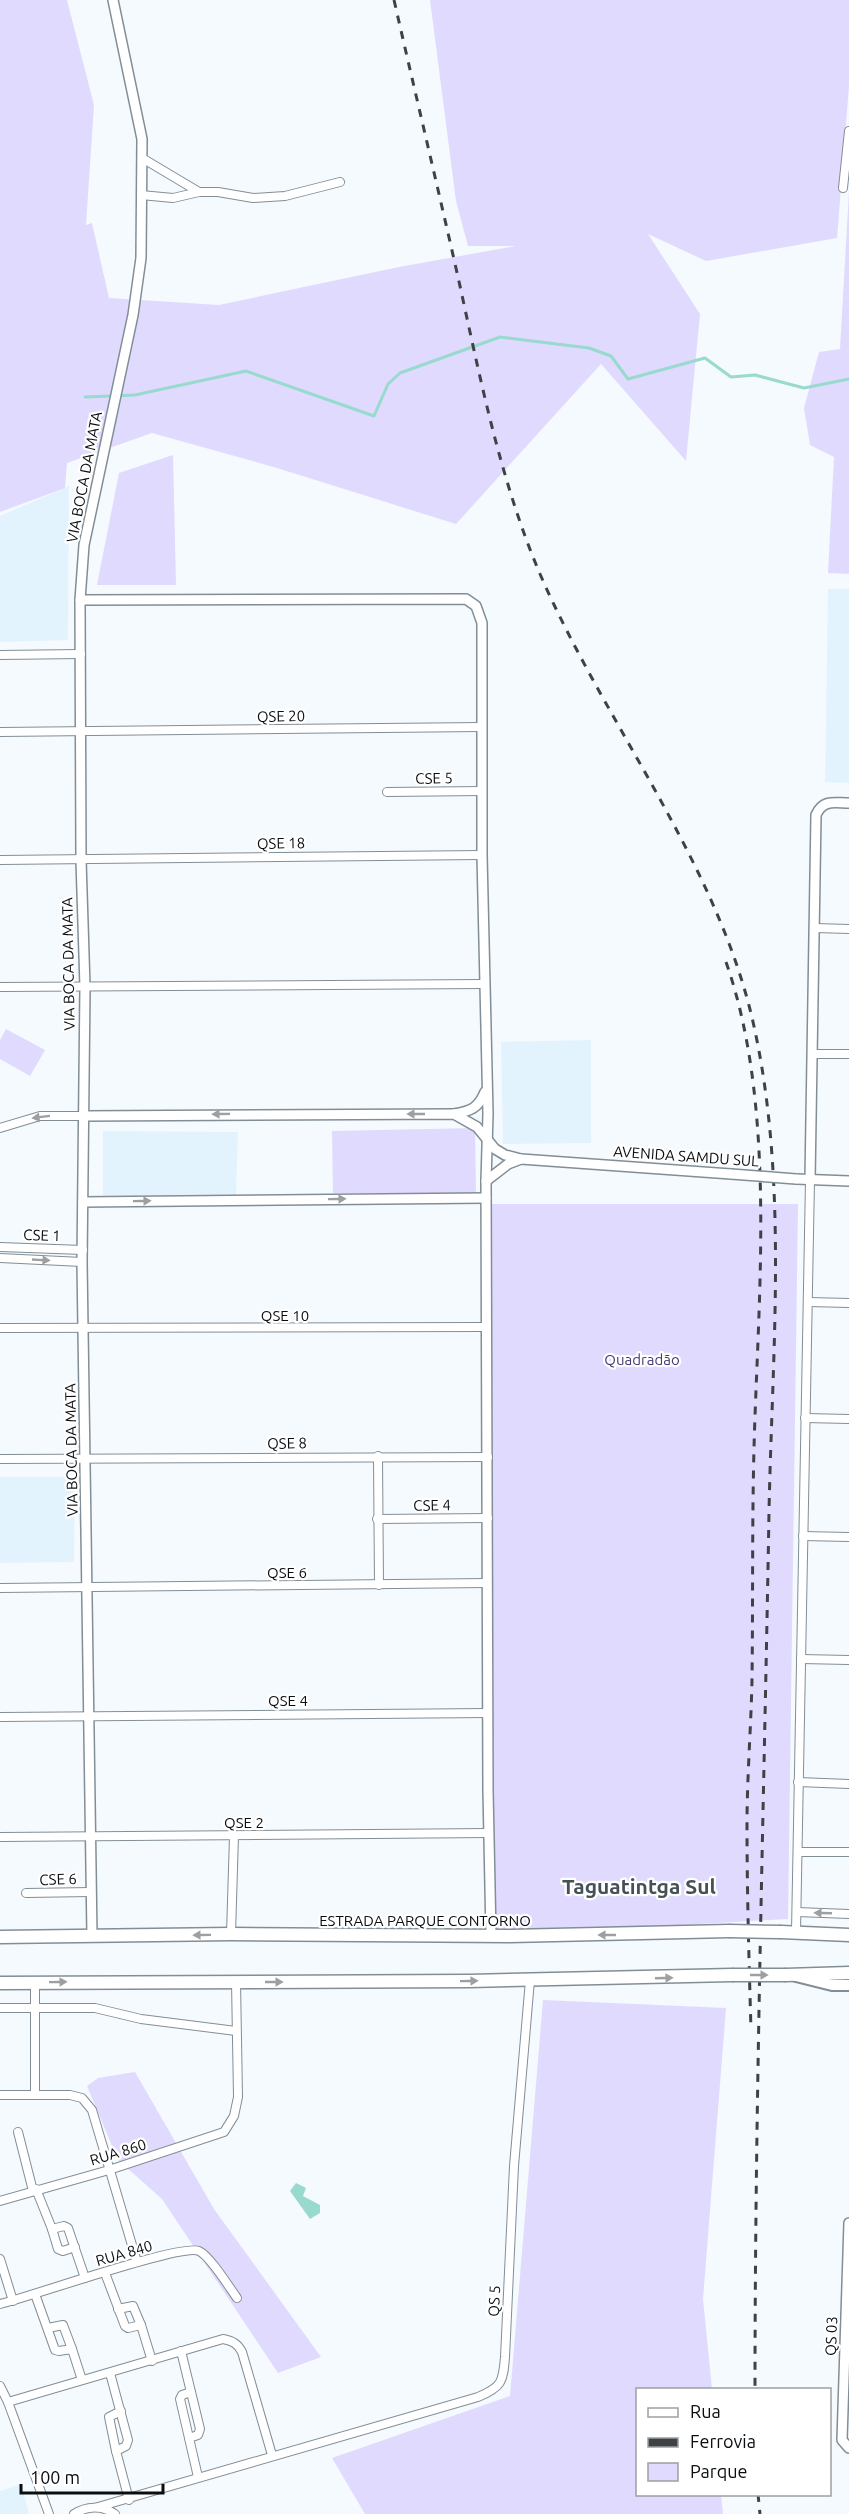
<svg xmlns="http://www.w3.org/2000/svg" width="849" height="2514" font-family="Ubuntu,sans-serif">
	<rect width="100%" height="100%" fill="#f5fafe"/>
	<g fill="#e3f3fe">
		<polygon points="69,486 68,640 0,642 0,516"/>
		<polygon points="828,589 849,589 849,783 825,782"/>
		<polygon points="591,1040 591,1143 503,1144 501,1042"/>
		<polygon points="103,1131 238,1132 236,1197 103,1197"/>
		<polygon points="75,1477 74,1562 0,1563 0,1477"/>
		<polygon points="21,2484 29,2514 0,2514 0,2491"/>
	</g>
	<g fill="#e0daff">
		<polygon points="0,0 67,0 94,105 86,225 92,223 109,298 219,305 399,267 516,246 468,246 456,201 430,0 849,0 849,86 837,238 706,261 648,234 700,314 686,461 601,364 456,524 277,468 152,433 67,463 65,488 0,512"/>
		<polygon points="849,191 849,574 828,573 834,457 810,445 804,408 819,352 840,349"/>
		<polygon points="173,455 176,585 97,585 119,473"/>
		<polygon points="6,1029 45,1050 30,1076 0,1059 0,1040"/>
		<polygon points="475,1128 476,1195 333,1193 332,1131"/>
		<polygon points="487,1204 798,1204 788,1919 491,1936"/>
		<polygon points="543,2000 726,2008 703,2299 712,2389 638,2390 638,2494 721,2495 723,2514 365,2514 332,2458 510,2396"/>
		<polygon points="135,2072 214,2209 321,2357 278,2373 162,2199 118,2160 87,2086 98,2078"/>
	</g>
	<polygon fill="#98dacd" points="296,2183 306,2188 303,2196 320,2205 320,2213 310,2219 290,2191"/>
	<g fill="none" stroke-linecap="round" stroke-linejoin="round">
		<polyline stroke="#98dacd" stroke-width="3" points="85,397 135,395 246,371 374,416 388,384 400,373 500,337 589,348 611,356 628,379 705,358 731,377 755,375 804,388 849,379"/>
		<g stroke="#828e96" stroke-width="10">
			<g id="minor">
				<polyline points="142,158 199,192"/>
				<polyline points="843,188 849,131"/>
				<polyline points="141,195 173,198 199,192 218,192 253,198 285,196 340,182"/>
				<polyline points="0,655 81,654"/>
				<polyline points="0,732 482,727"/>
				<polyline points="387,792 482,791"/>
				<polyline points="0,860 482,855"/>
				<polyline points="815,928 849,929"/>
				<polyline points="0,987 483,984"/>
				<polyline points="812,1054 849,1054"/>
				<polyline points="0,1128 40,1116 84,1116"/>
				<polyline points="0,1247 83,1250"/>
				<polyline points="0,1258 82,1262"/>
				<polyline points="808,1302 849,1303"/>
				<polyline points="0,1328 487,1327"/>
				<polyline points="805,1418 849,1419"/>
				<polyline points="378,1456 379,1585"/>
				<polyline points="0,1459 488,1457"/>
				<polyline points="377,1519 488,1518"/>
				<polyline points="803,1536 849,1537"/>
				<polyline points="0,1588 487,1583"/>
				<polyline points="801,1659 849,1660"/>
				<polyline points="0,1717 488,1713"/>
				<polyline points="798,1782 849,1784"/>
				<polyline points="0,1837 489,1833"/>
				<polyline points="798,1852 849,1852"/>
				<polyline points="26,1893 91,1892"/>
				<polyline points="797,1912 849,1914"/>
				<polyline points="796,1932 810,1180"/>
				<polyline points="231,1934 234,1836"/>
				<polyline points="0,2008 95,2008 141,2019 236,2031"/>
				<polyline points="0,2095 70,2095 82,2098 92,2110 137,2262"/>
				<polyline points="35,2095 35,1983"/>
				<polyline points="18,2132 33,2191"/>
				<polyline points="36,2189 52,2229 64,2226 68,2228 85,2278"/>
				<polyline points="0,2201 109,2170 224,2132 234,2116 238,2097 236,1981"/>
				<polyline points="52,2229 58,2249 63,2251 75,2247"/>
				<polyline points="0,2259 13,2301"/>
				<polyline points="105,2273 125,2326 128,2328 141,2325 152,2361"/>
				<polyline points="35,2294 55,2350 59,2351 72,2349 82,2380"/>
				<path d="M0 2304C30 2297 182 2243 199 2251 210 2256 229 2287 237 2298"/>
				<polyline points="118,2309 133,2306 141,2325"/>
				<polyline points="48,2328 63,2325 72,2349"/>
				<polyline points="181,2351 200,2429 198,2435 189,2438 198,2477"/>
				<polyline points="110,2373 128,2440 126,2446 116,2451 129,2500"/>
				<polyline points="0,2386 8,2402 49,2514"/>
				<path d="M8 2402 223 2339C233 2341 238 2344 242 2352L272 2455"/>
				<polyline points="189,2438 180,2399 182,2395 191,2392"/>
				<polyline points="116,2451 109,2417 121,2411"/>
				<path d="M98 2507 478 2397C502 2387 503 2382 505 2357L514 2166 530 1980"/>
				<path d="M74 2514C86 2506 102 2505 115 2514"/>
			</g>
		</g>
		<g stroke="#828e96" stroke-width="12">
			<g id="tertiary">
				<polyline points="80,600 466,599 476,606 482,623 482,855 488,1114 486,1181 488,1790 491,1936"/>
				<path d="M454 1114C470 1111 478 1109 485 1092"/>
				<polyline points="84,1116 454,1114 477,1127 495,1149 505,1155 521,1159 731,1174"/>
				<polyline points="796,1179 849,1181"/>
				<path d="M810 1180 816 815C823 799 834 803 849 803"/>
				<polyline points="486,1181 508,1164 521,1159"/>
				<polyline points="83,1202 486,1198"/>
				<polyline points="92,1936 82,1262 85,987 81,860 80,600 84,545 133,315 141,258 142,139 113,0"/>
				<polyline points="849,2223 842,2440 849,2448"/>
			</g>
		</g>
		<g stroke="#828e96" stroke-width="14">
			<polyline id="secondary" points="796,1976 832,1985 849,1985"/>
		</g>
		<g stroke="#828e96" stroke-width="15">
			<g id="trunk">
				<polyline points="781,1932 849,1935"/>
				<polyline points="0,1937 231,1934 510,1936 729,1931"/>
				<polyline points="786,1975 849,1973"/>
				<polyline points="0,1983 469,1981 732,1975"/>
			</g>
		</g>
		<use href="#minor" stroke="#fff" stroke-width="8"/>
		<use href="#tertiary" stroke="#fff" stroke-width="9"/>
		<use href="#secondary" stroke="#fff" stroke-width="10"/>
		<use href="#trunk" stroke="#fff" stroke-width="12"/>
		<g stroke="#3e4245" stroke-width="3" stroke-dasharray="8 8" stroke-linecap="butt">
			<path d="M394 0C415 92 437 184 458 277 480 377 500 480 540 574 606 726 721 868 755 1031 788 1185 772 1355 769 1512 764 1805 755 2097 755 2390"/>
			<path d="M726 962C777 1107 758 1296 754 1448 752 1526 753 1603 752 1680 751 1728 747 1777 747 1825 747 1893 749 1961 751 2030"/>
			<polyline points="758,2494 760,2514"/>
		</g>
		<g stroke="#828e96" stroke-width="12" stroke-linecap="butt">
			<polyline id="tertiary-bridge" points="731,1174 796,1179"/>
		</g>
		<g stroke="#828e96" stroke-width="15" stroke-linecap="butt">
			<g id="trunk-bridge">
				<polyline points="729,1931 781,1932"/>
				<polyline points="732,1975 786,1975"/>
			</g>
		</g>
		<use href="#tertiary-bridge" stroke="#fff" stroke-width="9"/>
		<use href="#trunk-bridge" stroke="#fff" stroke-width="12"/>
	</g>
	<defs><path id="oneway-solid" d="M-6-.8H1V-3.2L6.5 0L1 3.2V.8H-6Z" transform="scale(1.5)"/></defs>
	<g fill="#9d9fa0">
		<use href="#oneway-solid" transform="translate(221 1114) rotate(179)"/>
		<use href="#oneway-solid" transform="translate(416 1114) rotate(-180)"/>
		<use href="#oneway-solid" transform="translate(41 1117) rotate(173)"/>
		<use href="#oneway-solid" transform="translate(337 1199) rotate(-1)"/>
		<use href="#oneway-solid" transform="translate(142 1201) rotate(-1)"/>
		<use href="#oneway-solid" transform="translate(41 1260) rotate(3)"/>
		<use href="#oneway-solid" transform="translate(823 1913) rotate(-178)"/>
		<use href="#oneway-solid" transform="translate(202 1935) rotate(179)"/>
		<use href="#oneway-solid" transform="translate(607 1935) rotate(180)"/>
		<use href="#oneway-solid" transform="translate(759 1975)"/>
		<use href="#oneway-solid" transform="translate(664 1978) rotate(-2)"/>
		<use href="#oneway-solid" transform="translate(469 1981) rotate(-1)"/>
		<use href="#oneway-solid" transform="translate(58 1982) rotate(-1)"/>
		<use href="#oneway-solid" transform="translate(274 1982)"/>
	</g>
	<g text-anchor="middle" dominant-baseline="central" stroke-width="4.5" stroke-linejoin="round" paint-order="stroke">
		<g font-size="15" fill="#0a0e11" stroke="#fff">
			<text transform="translate(84 477) rotate(-79)">VIA BOCA DA MATA</text>
			<text transform="translate(281 716) rotate(-1)">QSE 20</text>
			<text transform="translate(434 778) rotate(-1)">CSE 5</text>
			<text transform="translate(281 843) rotate(-1)">QSE 18</text>
			<text transform="translate(68 964) rotate(-91)">VIA BOCA DA MATA</text>
			<text transform="translate(686 1156) rotate(4)">AVENIDA SAMDU SUL</text>
			<text transform="translate(42 1235) rotate(2)">CSE 1</text>
			<text x="285" y="1315">QSE 10</text>
			<text transform="translate(287 1443) rotate(-1)">QSE 8</text>
			<text transform="translate(71 1450) rotate(-91)">VIA BOCA DA MATA</text>
			<text transform="translate(432 1505) rotate(-1)">CSE 4</text>
			<text x="287" y="1572">QSE 6</text>
			<text x="288" y="1700">QSE 4</text>
			<text x="244" y="1822">QSE 2</text>
			<text transform="translate(58 1879) rotate(-2)">CSE 6</text>
			<text x="425" y="1920">ESTRADA PARQUE CONTORNO</text>
			<text transform="translate(118 2152) rotate(-17)">RUA 860</text>
			<text transform="translate(124 2253) rotate(-16)">RUA 840</text>
			<text transform="translate(494 2301) rotate(-87)">QS 5</text>
			<text transform="translate(831 2336) rotate(-88)">QS 03</text>
		</g>
		<g font-size="15" fill="#473975" stroke="#fff">
			<text x="642" y="1359">Quadradão</text>
		</g>
		<g font-size="21" font-weight="bold" fill="#455057" stroke="#fff">
			<text x="639" y="1886">Taguatintga Sul</text>
		</g>
	</g>
	<rect x="636" y="2388" width="195" height="108" fill="#ffffff" stroke="#9d9fa0" stroke-width="1.5"/>
	<rect x="648" y="2408" width="30" height="9" fill="#ffffff" stroke="#9d9fa0" stroke-width="1.5"/>
	<text x="690" y="2418" font-size="18" fill="#0a0e11">Rua</text>
	<rect x="648" y="2438" width="30" height="9" fill="#3e4245" stroke="#9d9fa0" stroke-width="1.5"/>
	<text x="690" y="2448" font-size="18" fill="#0a0e11">Ferrovia</text>
	<rect x="648" y="2463" width="30" height="18" fill="#e0daff" stroke="#9d9fa0" stroke-width="1.5"/>
	<text x="690" y="2478" font-size="18" fill="#0a0e11">Parque</text>
	<path d="M21 2484v9h142v-9" fill="none" stroke="#0a0e11" stroke-width="3"/>
	<text x="30" y="2484" font-size="18" fill="#0a0e11" stroke="#ffffff" stroke-width="4.5" paint-order="stroke">100 m</text>
</svg>
